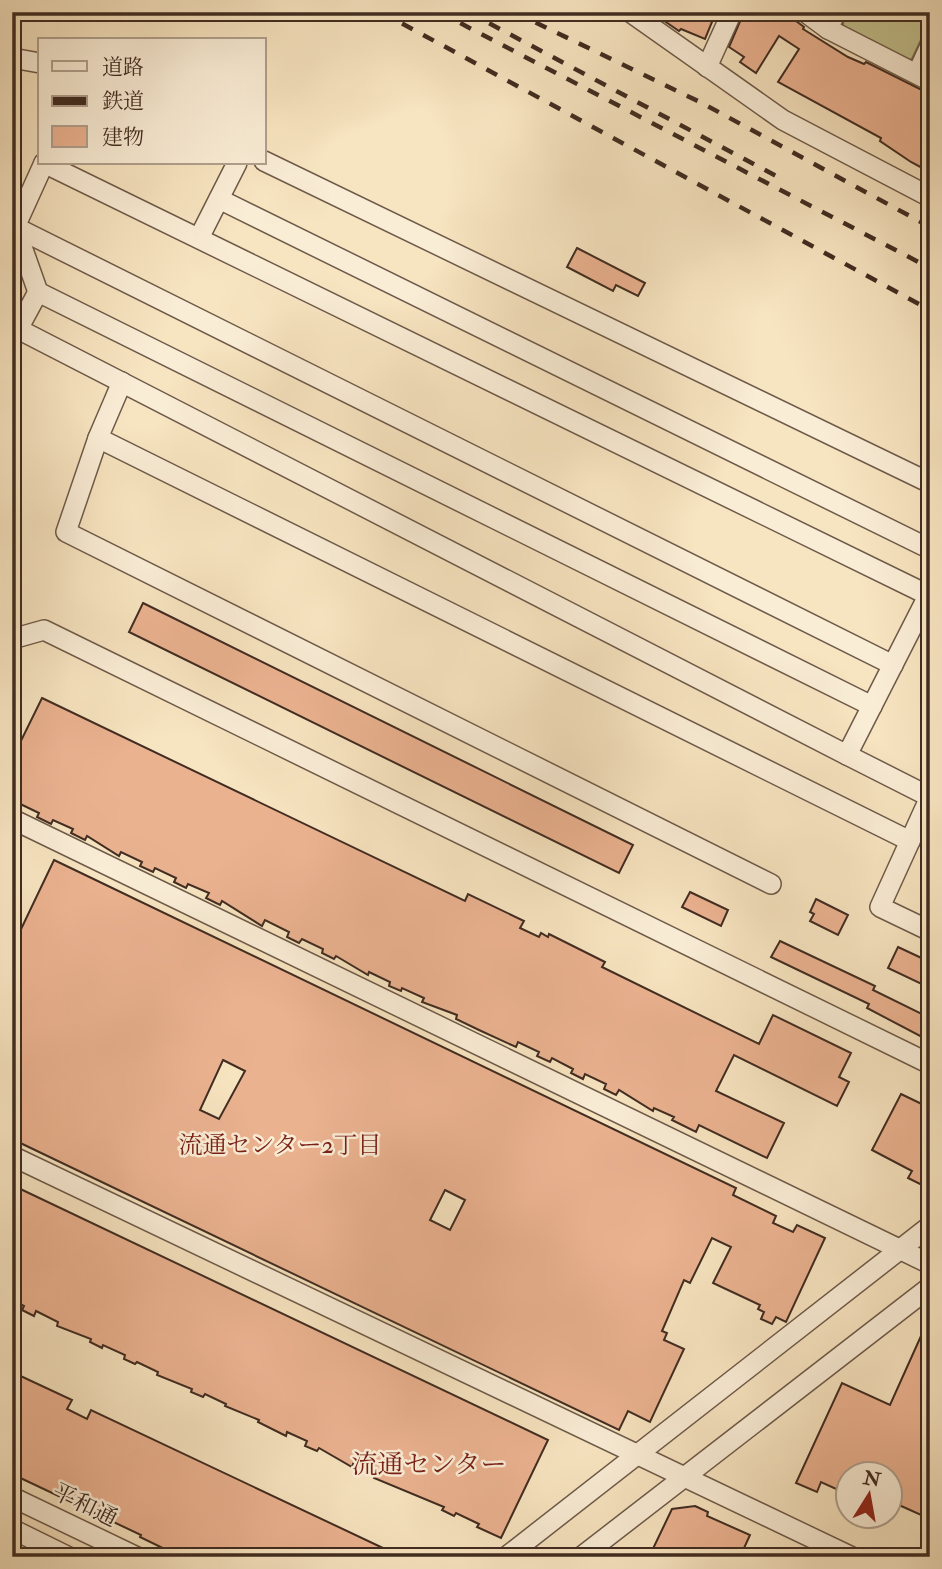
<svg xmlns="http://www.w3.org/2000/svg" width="942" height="1569" font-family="'IM FELL Double Pica','Noto Serif JP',serif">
	<rect width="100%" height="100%" fill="#f7e4c0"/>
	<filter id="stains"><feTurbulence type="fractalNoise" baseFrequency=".00286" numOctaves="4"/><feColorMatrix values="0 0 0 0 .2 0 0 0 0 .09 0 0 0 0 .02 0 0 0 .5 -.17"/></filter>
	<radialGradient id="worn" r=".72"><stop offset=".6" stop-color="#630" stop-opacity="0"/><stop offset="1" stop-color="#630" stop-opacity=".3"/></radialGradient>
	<polygon fill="#c3c28e" stroke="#827758" stroke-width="2" points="844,12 930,12 930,21 912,59 906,61 843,26"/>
	<g fill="#ebb290" stroke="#402c21" stroke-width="2" fill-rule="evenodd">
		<polygon points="668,12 701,12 714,17 705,39 681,29 679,31 663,20"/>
		<polygon points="744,12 784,12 804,27 803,29 848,57 864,64 866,62 930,94 930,168 925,166 924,169 911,162 880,141 881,138 778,82 799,49 779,36 756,73 740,62 744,57 729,47"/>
		<polygon points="577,248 645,283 638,296 616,285 613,291 567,267"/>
		<polygon points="143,603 633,845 619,873 129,632"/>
		<polygon points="42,698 465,901 468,894 524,921 520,928 539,937 541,933 548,937 549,934 605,962 602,967 759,1044 773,1015 851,1053 839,1077 849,1082 837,1106 734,1055 716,1091 784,1123 767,1158 699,1125 696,1132 672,1120 674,1117 654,1108 653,1111 619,1090 616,1095 604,1089 606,1084 585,1074 583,1079 571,1073 573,1069 552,1058 550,1062 537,1056 539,1052 518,1042 516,1047 479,1030 456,1019 457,1015 422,1002 424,998 402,988 401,991 389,986 390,982 369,972 368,975 336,956 334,959 322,953 323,949 302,939 299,943 287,937 289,932 265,920 262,926 222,901 220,905 206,898 209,893 188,884 186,888 174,882 176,878 155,868 153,872 140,866 142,862 121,852 119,856 87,836 85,840 71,833 73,829 53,820 51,824 37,817 39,813 12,800 12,759"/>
		<path d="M54 860 736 1188 733 1195 776 1216 773 1223 793 1232 797 1225 825 1238 786 1322 776 1317 772 1324 761 1319 764 1312 758 1309 760 1305 713 1283 731 1247 712 1238 690 1283 684 1280 662 1331 667 1333 664 1340 684 1349 650 1422 628 1411 619 1430 12 1139V948ZM223 1060 245 1071 219 1119 200 1110ZM445 1190 465 1200 450 1230 430 1220Z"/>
		<polygon points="690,892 728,910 721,926 682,907"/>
		<polygon points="816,899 848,915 838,935 810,921 814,914 810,912"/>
		<polygon points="780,941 875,986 873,990 930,1018 924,1038 867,1008 869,1004 771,957"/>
		<polygon points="898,947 930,962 930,988 888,968"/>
		<polygon points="901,1094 930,1108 930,1179 926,1187 908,1178 912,1171 872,1150"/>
		<polygon points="12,1185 548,1440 501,1538 477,1527 479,1524 456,1513 454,1516 442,1510 444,1507 374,1478 375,1475 353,1464 352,1467 319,1448 317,1451 305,1446 307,1441 287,1432 286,1436 258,1422 259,1420 225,1406 226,1404 205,1394 203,1397 191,1392 192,1389 157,1375 158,1372 137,1362 135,1364 124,1359 125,1355 103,1345 102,1348 90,1342 91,1339 57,1326 58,1322 36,1311 34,1316 22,1310 24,1306 12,1300"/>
		<polygon points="930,1316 930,1519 890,1501 890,1474 848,1474 845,1493 821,1482 817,1492 796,1483 842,1383 890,1405"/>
		<polygon points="12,1372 72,1400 67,1409 87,1419 91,1410 402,1557 181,1557 140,1537 141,1535 12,1474"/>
		<polygon points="695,1506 708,1512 707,1516 750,1535 740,1557 649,1557 672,1509"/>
	</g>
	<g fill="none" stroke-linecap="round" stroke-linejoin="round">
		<g stroke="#6e5a49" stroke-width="22">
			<g id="minor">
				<polyline points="630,12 783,120 930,197"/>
				<polyline points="805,12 828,29 930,81"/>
				<polyline points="828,29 836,12"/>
				<polyline points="12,58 40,63"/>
				<polyline points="707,67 732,12"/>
				<polyline points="917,74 930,46"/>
				<polyline points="264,161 930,483"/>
				<polyline points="44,163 15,227 893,665"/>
				<polyline points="44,163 928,595"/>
				<polyline points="219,199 930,549"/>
				<polyline points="15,227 38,292 872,706"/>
				<polyline points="199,238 237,163"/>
				<polyline points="38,292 18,329 847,755"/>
				<polyline points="122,382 98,438 910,841"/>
				<polyline points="98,438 66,532 771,884"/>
				<polyline points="930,592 847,755 930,797 880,907 930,931"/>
				<polyline points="12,639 44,630 930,1064"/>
				<polyline points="12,819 930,1264"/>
				<polyline points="12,1156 852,1557"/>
				<polyline points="12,1497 137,1557"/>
				<polyline points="12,1529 69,1557"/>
				<polyline points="506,1557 930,1226"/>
				<polyline points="581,1557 930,1287"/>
			</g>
		</g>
		<use href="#minor" stroke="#faedd6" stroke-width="19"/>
		<g stroke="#402c21" stroke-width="4.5" stroke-dasharray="12 12" stroke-linecap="butt">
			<polyline points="381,12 930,310"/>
			<polyline points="439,12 930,268"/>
			<polyline points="468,12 780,178"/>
			<polyline points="514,12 702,103 930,227"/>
		</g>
	</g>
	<g text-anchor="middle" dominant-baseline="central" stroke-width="5" stroke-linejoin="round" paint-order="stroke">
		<g font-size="23" fill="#402c21" stroke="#faedd6">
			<text transform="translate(85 1505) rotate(26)">平和通</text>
		</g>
		<g font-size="24" fill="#7a1f14" stroke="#faedd6">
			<text x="280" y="1145">流通センター2丁目</text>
		</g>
		<g font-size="26" fill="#7a1f14" stroke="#faedd6">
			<text x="429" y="1465">流通センター</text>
		</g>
	</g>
	<rect width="942" height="1569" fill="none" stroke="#f7e4c0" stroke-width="42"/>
	<rect x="14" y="14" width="914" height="1541" fill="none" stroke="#402c21" stroke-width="3.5"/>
	<rect x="21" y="21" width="900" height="1527" fill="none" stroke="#402c21" stroke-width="2"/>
	<rect x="38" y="38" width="228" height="126" fill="#faedd6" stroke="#b0a08e" stroke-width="2"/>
	<rect x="52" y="61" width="35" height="10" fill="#faedd6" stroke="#b0a08e" stroke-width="2"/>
	<text x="102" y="74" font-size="21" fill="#402c21">道路</text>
	<rect x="52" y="96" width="35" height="10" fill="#402c21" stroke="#b0a08e" stroke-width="2"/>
	<text x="102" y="108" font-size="21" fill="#402c21">鉄道</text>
	<rect x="52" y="126" width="35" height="21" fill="#ebb290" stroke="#b0a08e" stroke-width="2"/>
	<text x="102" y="144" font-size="21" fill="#402c21">建物</text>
	<g transform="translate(869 1495) rotate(11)"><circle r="33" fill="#faedd6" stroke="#b0a08e" stroke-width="2"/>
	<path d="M0-5L12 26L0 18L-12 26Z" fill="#8f2418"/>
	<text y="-10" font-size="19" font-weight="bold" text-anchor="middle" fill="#402c21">N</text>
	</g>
	<rect width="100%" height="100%" filter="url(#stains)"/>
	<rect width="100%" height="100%" fill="url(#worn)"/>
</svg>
